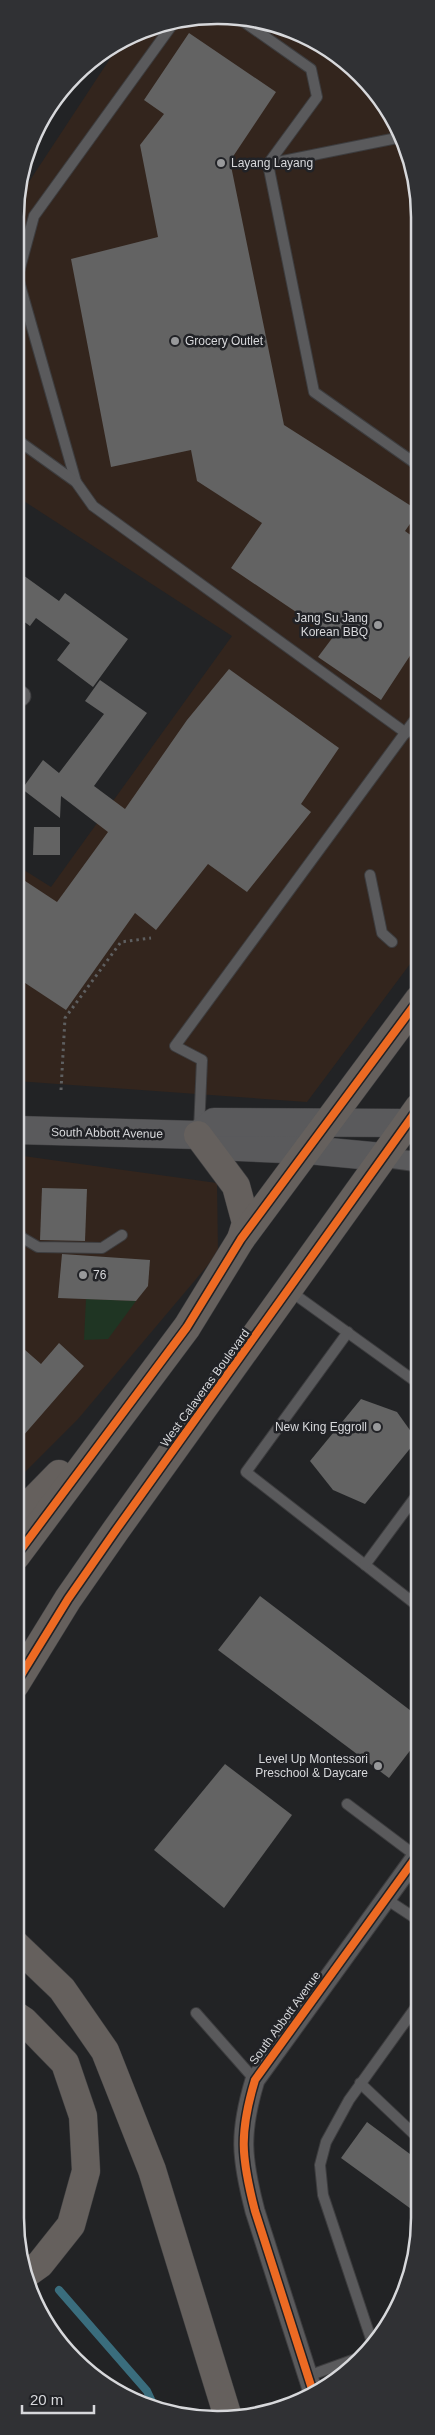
<svg xmlns="http://www.w3.org/2000/svg" width="435" height="2435" font-family="Arial,sans-serif">
	<rect width="100%" height="100%" fill="#222325"/>
	<g fill="#33251d">
		<polygon points="244,17 307,36 361,75 399,128 420,204 419,952 307,1102 16,1081 16,865 51,887 232,636 16,496 17,200 119,45 165,22"/>
		<polygon points="16,1155 217,1183 218,1253 78,1419 16,1481"/>
	</g>
	<polygon fill="#1f3523" points="86,1299 136,1301 108,1339 84,1340"/>
	<g fill="none" stroke-linecap="round" stroke-linejoin="round">
		<polyline stroke="#3a6d7d" stroke-width="8" points="59,2290 147,2391 155,2408"/>
	</g>
	<g fill="#636363">
		<polygon points="189,33 276,92 230,161 284,425 419,511 405,531 419,541 419,642 381,700 318,657 333,637 231,568 262,523 197,481 191,450 111,467 71,259 158,237 140,145 164,114 144,100"/>
		<polygon points="16,570 59,601 65,593 128,639 93,687 57,660 70,643 36,618 30,626 16,616"/>
		<polygon points="229,669 339,748 301,804 311,812 247,892 208,864 156,930 135,913 66,1010 16,977 16,875 57,902 108,832 61,796 60,818 22,789 43,760 59,773 104,714 85,701 100,680 147,713 94,786 125,809 187,720"/>
		<polygon points="34,827 60,827 60,855 33,855"/>
		<polygon points="42,1188 87,1189 85,1241 40,1240"/>
		<polygon points="62,1254 150,1260 148,1286 136,1301 58,1298"/>
		<polygon points="16,1342 41,1364 59,1343 84,1366 16,1444"/>
		<polygon points="361,1399 397,1412 417,1440 365,1504 333,1490 310,1461"/>
		<polygon points="260,1596 419,1717 419,1739 389,1778 218,1650"/>
		<polygon points="225,1764 292,1815 224,1908 154,1850"/>
		<polygon points="367,2122 418,2160 418,2214 341,2158"/>
	</g>
	<g fill="none" stroke-linecap="round" stroke-linejoin="round">
		<g stroke="#3d3d3f" stroke-width="12">
			<g id="lane">
				<polyline points="237,17 311,69 317,97 268,164 314,392 419,466"/>
				<polyline points="268,164 402,137"/>
				<polyline points="18,278 76,482"/>
				<polyline points="17,279 34,216 175,21"/>
				<polyline points="16,439 76,482 93,506 406,733"/>
				<polyline points="370,875 382,933 392,942"/>
				<polyline points="199,1130 202,1060 175,1046 419,714"/>
				<polyline points="16,1189 18,1229 21,1237 38,1247 102,1248 122,1235"/>
				<polyline points="290,1291 419,1384"/>
				<polyline points="348,1332 246,1472 419,1607"/>
				<polyline points="365,1565 419,1492"/>
				<polyline points="347,1804 416,1856"/>
				<polyline points="386,1899 418,1920"/>
				<polyline points="196,2013 255,2080"/>
				<polyline points="360,2083 418,2138"/>
				<polyline points="372,2342 323,2195 320,2165 326,2142 349,2100 418,2004"/>
				<polyline points="308,2376 361,2357"/>
			</g>
		</g>
		<g stroke="#3d3d3f" stroke-width="21">
			<g id="street">
				<polyline points="16,693 21,696"/>
				<polyline points="382,1157 419,1162"/>
				<path d="M313 2392 255 2211C241 2157 239 2133 255 2080L419 1853"/>
			</g>
		</g>
		<g stroke="#3d3d3f" stroke-width="29">
			<g id="secondary">
				<polyline points="16,1130 198,1135 215,1146 308,1150 382,1157"/>
				<polyline points="198,1135 214,1122 408,1123"/>
			</g>
		</g>
		<g stroke="#3d3d3f" stroke-width="29">
			<g id="highway">
				<polyline points="198,1135 236,1186 246,1223 241,1239"/>
				<polyline points="16,1518 59,1474"/>
				<polyline points="16,1556 187,1327 241,1239 419,999"/>
				<polyline points="15,1685 68,1599 116,1530 419,1107"/>
				<polyline points="15,1944 62,1989 105,2051 152,2170 228,2417"/>
				<polyline points="15,2015 24,2021 65,2063 83,2116 86,2171 71,2225 40,2264 26,2274"/>
			</g>
		</g>
		<polyline stroke="#5e5f60" stroke-width="3" stroke-dasharray="2.5 4" stroke-linecap="butt" points="61,1090 65,1018 121,942 151,938"/>
		<use href="#lane" stroke="#5a5a5c" stroke-width="10"/>
		<use href="#street" stroke="#5a5a5c" stroke-width="19"/>
		<use href="#secondary" stroke="#5a5a5c" stroke-width="28"/>
		<use href="#highway" stroke="#65605d" stroke-width="28"/>
		<g stroke="#212226" stroke-width="11">
			<g id="cycleway">
				<polyline points="16,1556 187,1327 241,1239 419,999"/>
				<polyline points="15,1685 68,1599 116,1530 419,1107"/>
				<path d="M313 2392 255 2211C241 2157 239 2133 255 2080L419 1853"/>
			</g>
		</g>
		<use href="#cycleway" stroke="#ed6a23" stroke-width="8"/>
	</g>
	<g fill="#98999b" stroke="#212226" stroke-width="2">
		<circle cx="221" cy="163" r="5"/>
		<circle cx="175" cy="341" r="5"/>
		<circle cx="378" cy="625" r="5"/>
		<circle cx="83" cy="1275" r="5"/>
		<circle cx="377" cy="1427" r="5"/>
		<circle cx="378" cy="1766" r="5"/>
	</g>
	<g text-anchor="middle" dominant-baseline="central" stroke-width="5" stroke-linejoin="round" paint-order="stroke">
		<g font-size="12" fill="#d7d8db" stroke="#212226" text-anchor="start">
			<text x="231" y="163">Layang Layang</text>
			<text x="185" y="341">Grocery Outlet</text>
			<text x="368" y="618" text-anchor="end">Jang Su Jang<tspan x="368" dy="14">Korean BBQ</tspan></text>
			<text x="93" y="1275">76</text>
			<text x="367" y="1427" text-anchor="end">New King Eggroll</text>
			<text x="368" y="1759" text-anchor="end">Level Up Montessori<tspan x="368" dy="14">Preschool &amp; Daycare</tspan></text>
		</g>
		<g font-size="12" fill="#d7d8db" stroke="#212226">
			<text transform="translate(107 1133) rotate(1)">South Abbott Avenue</text>
			<text transform="translate(205 1388) rotate(-54)">West Calaveras Boulevard</text>
			<text transform="translate(285 2018) rotate(-54)">South Abbott Avenue</text>
		</g>
	</g>
	<path d="M0 0H435V2435H0ZM217 24H218A193 193 0 0 1 411 217V2218A193 193 0 0 1 218 2411H217A193 193 0 0 1 24 2218V217A193 193 0 0 1 217 24Z" fill="#303134" fill-rule="evenodd"/>
	<path fill="none" stroke="#d7d8db" stroke-width="2.5" d="M217 24H218A193 193 0 0 1 411 217V2218A193 193 0 0 1 218 2411H217A193 193 0 0 1 24 2218V217A193 193 0 0 1 217 24Z"/>
	<path d="M22 2405v8h72v-8" fill="none" stroke="#d7d8db" stroke-width="2.5"/>
	<text x="30" y="2405" font-size="15" fill="#d7d8db" stroke="#212226" stroke-width="4" paint-order="stroke">20 m</text>
</svg>
